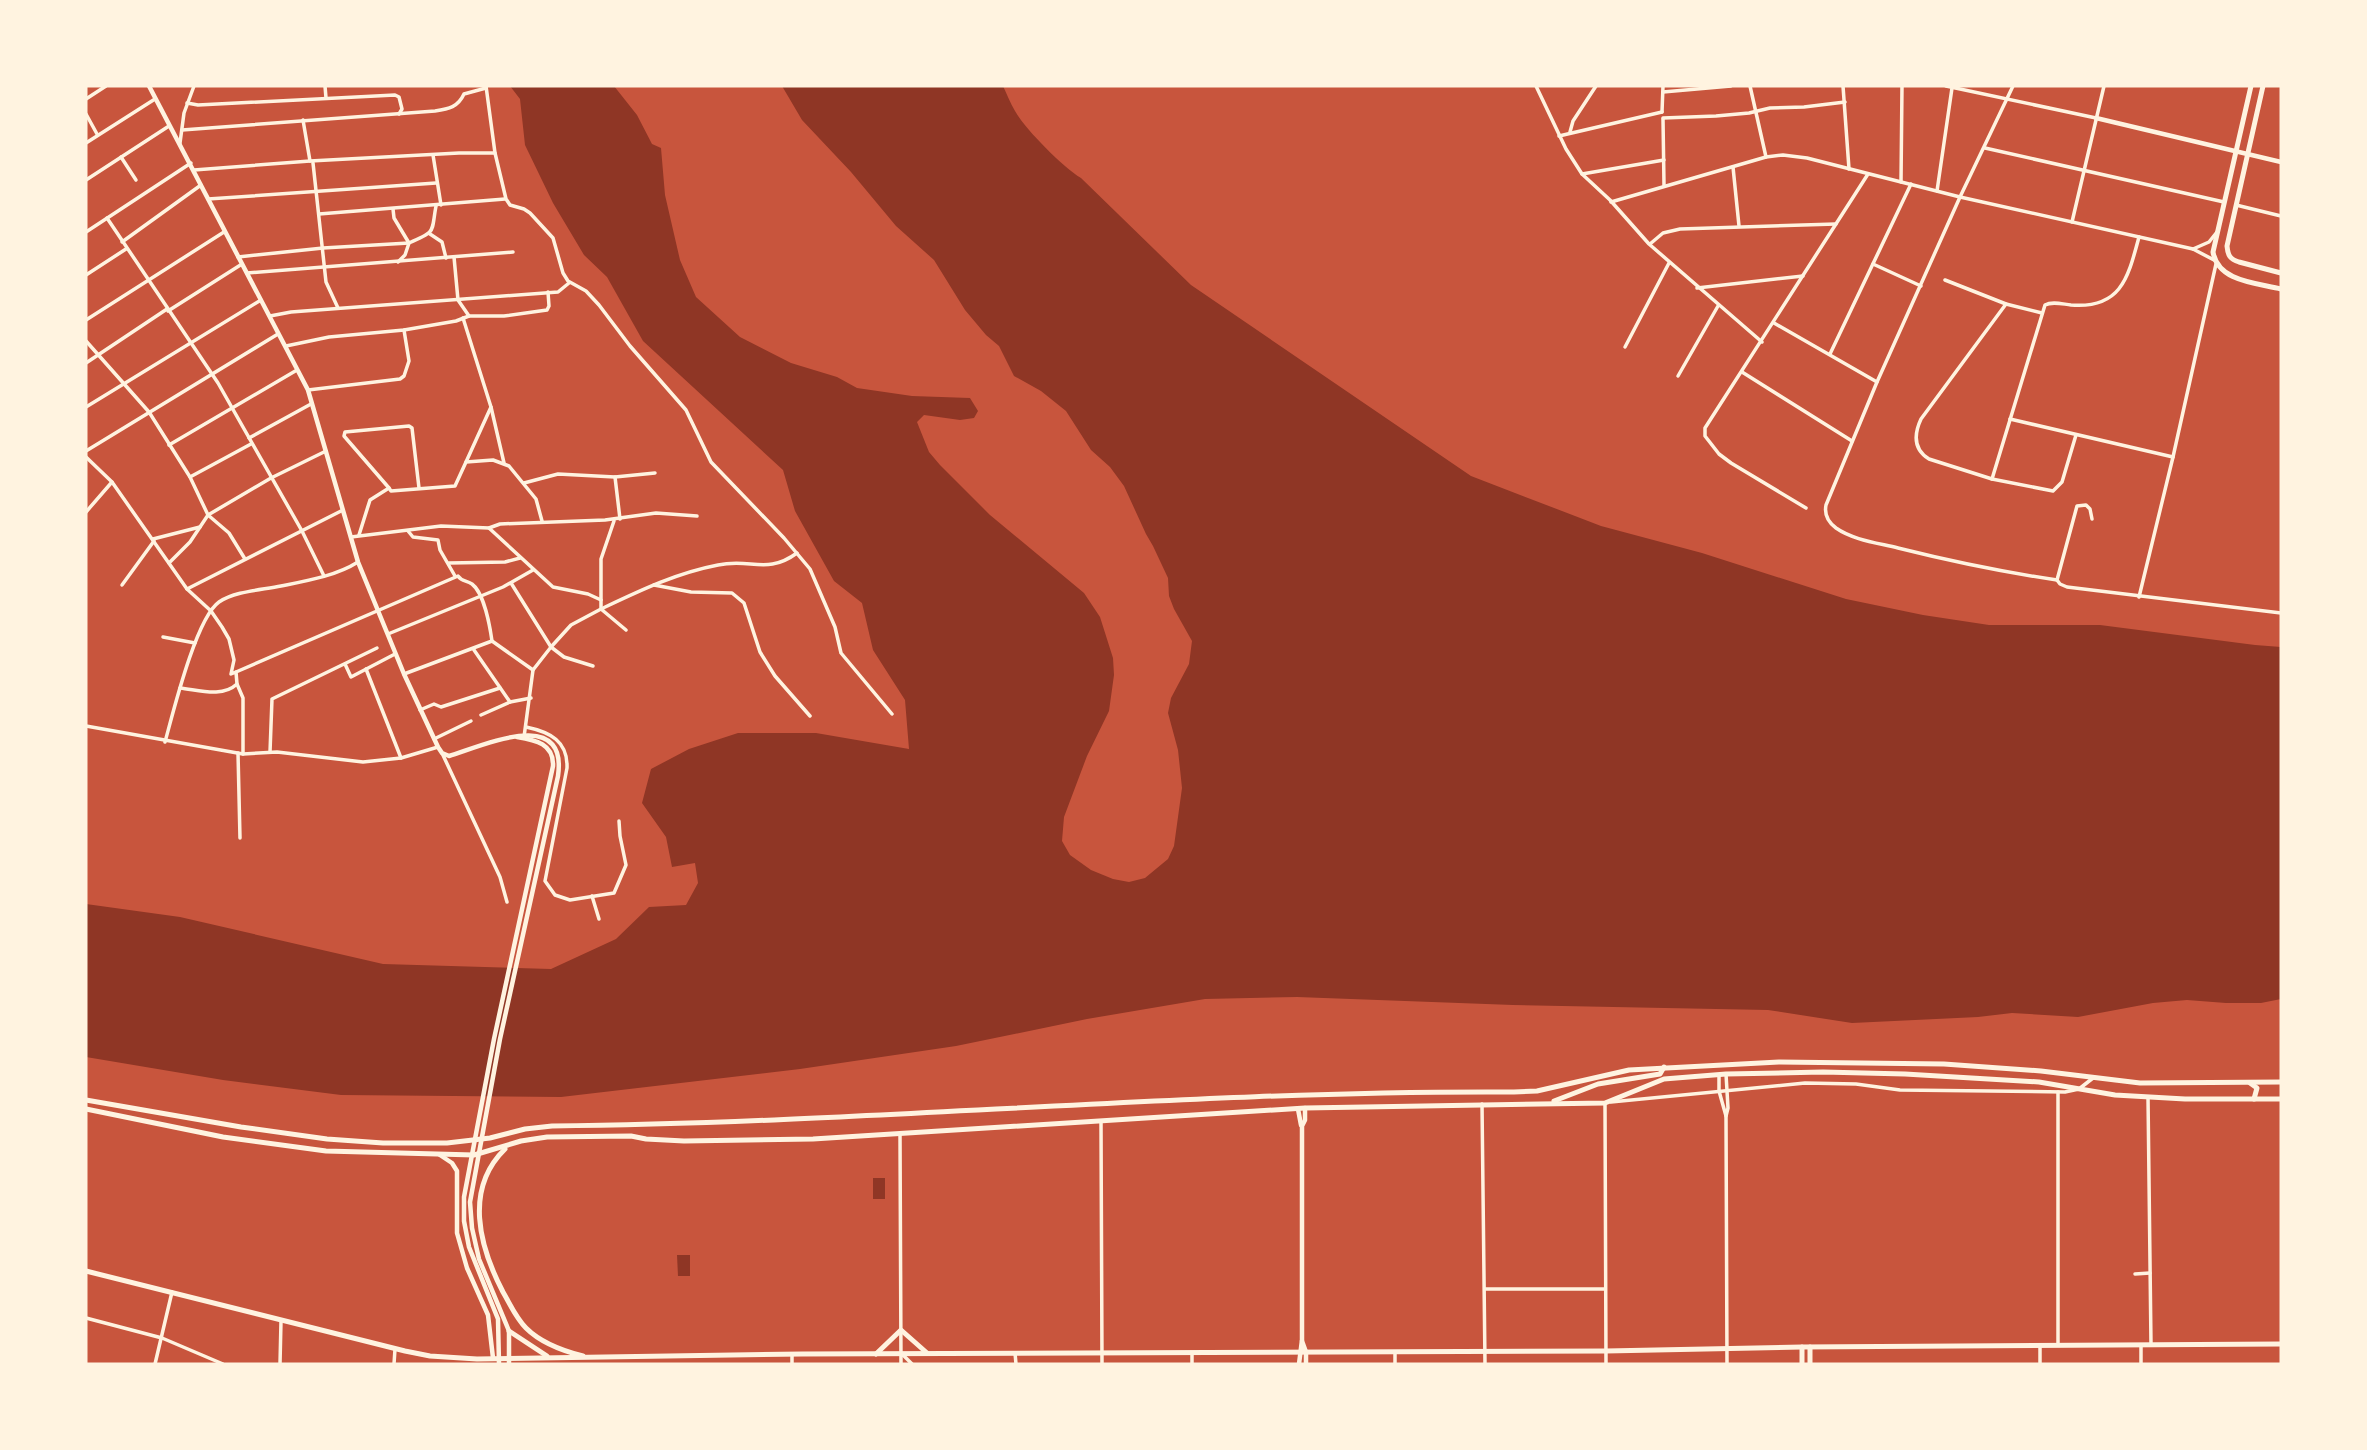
<svg xmlns="http://www.w3.org/2000/svg" width="2367" height="1450" font-family="'Source Serif 4',serif">
	<rect width="100%" height="100%" fill="#c8553d"/>
	<g fill="#8f3625">
		<path d="M510 86H614L637 115 652 144 661 148 665 195 680 260 696 297 740 337 791 363 837 377 857 388 912 396 970 398 978 411 974 418 960 420 924 415 917 422 929 452 940 465 990 515 1084 593 1100 617 1113 658 1114 675 1109 711 1087 756 1064 817 1062 841 1070 855 1091 870 1113 879 1129 882 1145 878 1168 859 1174 846 1182 788 1178 750 1168 713 1171 698 1189 664 1192 641 1174 609 1169 596 1168 578 1153 546 1146 534 1124 486 1110 467 1091 450 1066 411 1041 391 1014 376 999 346 986 335 965 310 934 260 896 226 851 172 802 120 782 86H1003C1007 94 1010 103 1015 111 1026 130 1062 166 1081 178L1191 285 1471 476 1601 526 1702 553 1846 599 1923 615 1989 625H2100L2255 645 2281 647V999L2261 1003H2226L2187 1000 2153 1003 2078 1017 2012 1013 1978 1017 1852 1023 1768 1010 1513 1005 1297 997 1205 999 1087 1019 956 1046 800 1069 561 1097 341 1095 223 1080 86 1057V904L180 917 383 964 551 969 616 939 649 907 686 905 698 883 695 863 672 867 666 837 642 803 651 769 689 749 738 733H816L909 749 905 700 873 650 862 603 834 581 795 511 783 470 643 341 607 277 584 255 553 203 525 145 520 99Z"/>
		<rect x="873" y="1178" width="12" height="21"/>
		<polygon points="677,1255 690,1255 690,1276 678,1276"/>
	</g>
	<g fill="none" stroke-linecap="round" stroke-linejoin="round">
		<g stroke="#fff3e0" stroke-width="3.5">
			<polyline points="325,86 326,98"/>
			<polyline points="486,86 495,153 506,199 510,205 524,209 530,213 553,238 563,273 568,281 586,291 599,305 630,346 686,410 711,462 784,538 810,569 835,627 841,653 892,714"/>
			<polyline points="1536,86 1566,149 1582,174 1610,200 1649,244 1762,342"/>
			<polyline points="1750,86 1766,157"/>
			<polyline points="1843,86 1849,169"/>
			<polyline points="1946,86 2096,118"/>
			<path d="M2013 86 1960 197 1877 382 1826 505C1824 515 1828 522 1836 528 1853 540 1878 543 1898 548 1950 561 2003 572 2057 580L2060 584 2067 587 2281 613"/>
			<polyline points="1663,92 1731,86"/>
			<polyline points="86,99 106,86"/>
			<polyline points="187,103 198,105 395,95 399,97 402,109 399,114"/>
			<polyline points="1662,112 1663,86"/>
			<polyline points="86,114 97,134"/>
			<polyline points="1663,118 1716,116 1749,113 1770,108 1804,107 1845,102"/>
			<polyline points="1663,119 1664,185"/>
			<polyline points="303,120 310,161"/>
			<path d="M182 130 435 111C449 109 458 107 464 94L486 88"/>
			<polyline points="1570,132 1573,121 1596,86"/>
			<polyline points="1559,136 1662,112"/>
			<polyline points="86,143 155,99"/>
			<polyline points="180,143 184,113 194,86"/>
			<polyline points="1985,148 2224,202"/>
			<polyline points="433,155 441,205"/>
			<polyline points="121,157 136,180"/>
			<polyline points="313,163 326,282 338,308"/>
			<polyline points="1733,167 1739,226"/>
			<polyline points="194,170 310,161 459,153 495,153"/>
			<polyline points="1582,174 1664,160"/>
			<polyline points="86,180 169,126"/>
			<polyline points="1901,182 1902,86"/>
			<polyline points="1937,191 1952,88"/>
			<polyline points="208,199 436,183"/>
			<polyline points="1611,202 1766,157 1783,155 1807,158 1960,197 2193,249 2214,260"/>
			<polyline points="2236,205 2281,216"/>
			<polyline points="319,214 505,199"/>
			<polyline points="107,218 218,383 302,531 324,576"/>
			<polyline points="2072,222 2104,86"/>
			<polyline points="86,232 191,163"/>
			<polyline points="430,234 442,242 446,258"/>
			<polyline points="122,242 201,185"/>
			<polyline points="1650,244 1663,233 1680,229 1836,224"/>
			<polyline points="2193,249 2209,242 2217,232"/>
			<polyline points="238,257 323,248 409,243 394,218 393,209"/>
			<polyline points="454,257 458,300 469,316"/>
			<path d="M398 262 405 255 409 243C437 231 431 233 436 206"/>
			<polyline points="1873,264 1921,286"/>
			<polyline points="247,273 513,252"/>
			<polyline points="86,275 126,249"/>
			<polyline points="1945,280 2006,304 2042,313"/>
			<polyline points="1697,288 1803,276"/>
			<path d="M2006 304 1921 419C1914 434 1913 449 1929 459L1992 479 2053 491 2062 482 2076 435"/>
			<polyline points="168,311 242,264"/>
			<polyline points="270,316 291,312 558,292 569,283"/>
			<polyline points="463,318 491,407 504,463"/>
			<polyline points="86,320 224,232"/>
			<polyline points="1774,323 1877,382"/>
			<polyline points="86,341 149,412 190,477 208,515 229,533 245,559"/>
			<polyline points="286,346 329,337 404,330 456,321 469,316 504,316 547,310 549,306 548,292"/>
			<polyline points="1625,347 1669,263"/>
			<polyline points="1830,354 1911,184"/>
			<polyline points="86,363 167,309"/>
			<polyline points="1742,372 1852,441"/>
			<polyline points="1678,376 1718,306"/>
			<polyline points="308,390 400,379 404,376 409,361 404,330"/>
			<polyline points="86,407 261,300"/>
			<polyline points="2010,419 2173,457"/>
			<polyline points="249,438 311,404"/>
			<polyline points="169,445 297,370"/>
			<polyline points="86,451 278,334"/>
			<polyline points="86,457 112,482 187,589 211,611 222,627 229,639 234,660 231,674 236,672 237,684 243,698 243,754"/>
			<polyline points="466,462 491,407"/>
			<polyline points="190,477 251,444"/>
			<polyline points="615,477 620,519"/>
			<path d="M1992 479 2045 305C2052 301 2062 304 2071 305 2121 309 2128 278 2139 237"/>
			<polyline points="524,483 558,474 615,477 655,473"/>
			<polyline points="389,488 344,436 345,432 409,426 412,428 419,488"/>
			<polyline points="1806,508 1731,463 1719,454 1705,436 1705,428 1868,174"/>
			<polyline points="86,512 112,482"/>
			<polyline points="489,528 553,587 588,594 601,600"/>
			<polyline points="408,531 413,537 438,540 440,550 455,576"/>
			<polyline points="359,535 370,500 389,488 391,491 455,486 466,462 493,460 509,466 536,499 542,521"/>
			<polyline points="351,537 441,526 489,528 500,524 605,520 656,513 697,516"/>
			<polyline points="153,539 200,527"/>
			<polyline points="169,563 190,542 208,515 271,478 326,451"/>
			<polyline points="449,563 505,562 520,558"/>
			<polyline points="2057,580 2077,506 2086,505 2090,509 2092,519"/>
			<polyline points="511,583 551,647 564,657 593,666"/>
			<polyline points="122,585 154,541"/>
			<polyline points="654,585 691,592 732,593 744,603 760,652 775,676 810,716"/>
			<polyline points="187,589 343,510"/>
			<polyline points="2139,597 2173,457 2216,264"/>
			<path d="M626 630 601 609C639 591 676 573 718 565 751 558 767 575 797 553"/>
			<polyline points="388,634 503,587 533,570"/>
			<polyline points="163,637 195,643"/>
			<polyline points="474,650 510,702"/>
			<polyline points="345,664 351,677 395,654"/>
			<polyline points="366,669 401,758"/>
			<polyline points="533,670 551,647 571,625 601,609 601,559 614,521"/>
			<path d="M236 672 458 576C462 582 466 580 472 584 484 593 490 627 492 641L533 670 524 737"/>
			<polyline points="404,674 492,641"/>
			<path d="M180 688C199 690 222 698 237 684"/>
			<polyline points="420,710 434,704 441,707 500,688"/>
			<polyline points="481,715 510,702 531,698"/>
			<polyline points="86,726 243,754 277,752 363,762 401,758 438,747"/>
			<path d="M526 727C550 732 568 741 567 768L545 881 555 895 570 900 614 893 626 865 620 836 619 821"/>
			<polyline points="434,739 471,721"/>
			<path d="M165 742C173 713 196 618 219 602 235 591 262 590 281 586 306 581 336 576 358 562"/>
			<polyline points="270,752 272,699 377,648"/>
			<polyline points="238,753 240,838"/>
			<polyline points="442,753 500,877 507,902"/>
			<polyline points="592,896 599,919"/>
			<polyline points="1726,1074 1728,1108 1726,1116 1727,1364"/>
			<polyline points="1719,1075 1719,1091 1726,1116"/>
			<polyline points="2058,1092 2058,1345"/>
			<polyline points="2148,1097 2151,1344"/>
			<polyline points="1611,1102 1805,1083 1856,1084 1900,1090 2065,1092 2079,1089 2093,1078"/>
			<polyline points="1482,1104 1485,1364"/>
			<polyline points="1605,1104 1606,1364"/>
			<polyline points="1101,1122 1102,1364"/>
			<polyline points="900,1134 901,1364"/>
			<polyline points="2135,1274 2150,1273"/>
			<polyline points="1485,1289 1605,1289"/>
			<polyline points="86,1318 162,1338 223,1364"/>
			<polyline points="2141,1346 2141,1364"/>
			<polyline points="1015,1353 1016,1364"/>
			<polyline points="1192,1353 1192,1364"/>
			<polyline points="792,1354 792,1364"/>
			<polyline points="903,1355 912,1364"/>
			<polyline points="155,1364 172,1292"/>
			<polyline points="280,1364 281,1321"/>
			<polyline points="394,1364 395,1349"/>
			<polyline points="1395,1364 1395,1352"/>
			<polyline points="2040,1364 2040,1345"/>
		</g>
		<g stroke="#fff3e0" stroke-width="4.5">
			<path d="M149 86 308 390 358 562 404 674 438 747 442 753 449 756C482 746 568 706 558 776L500 1039 470 1202 472 1228 479 1259 509 1331V1364"/>
			<polyline points="2096,118 2281,162"/>
			<polyline points="1298,1109 1301,1125"/>
			<polyline points="440,1155 452,1163 457,1171 457,1233 467,1268 488,1315 493,1358"/>
			<polyline points="1302,1341 1306,1352 1306,1364"/>
			<path d="M499 1364 498 1319 469 1247 464 1221V1197L494 1039 553 766C554 744 536 740 517 737"/>
			<polyline points="1299,1364 1302,1340 1302,1126 1305,1120 1305,1108"/>
		</g>
		<g stroke="#fff3e0" stroke-width="5">
			<polyline points="86,1271 405,1351 430,1356 477,1359 802,1354 1606,1351 1802,1347 2281,1344"/>
			<polyline points="509,1331 547,1356"/>
			<polyline points="876,1354 901,1330 927,1353"/>
			<polyline points="1802,1364 1802,1347"/>
			<polyline points="1810,1364 1810,1347"/>
		</g>
		<g stroke="#fff3e0" stroke-width="5">
			<polyline points="2250,1083 2257,1088 2254,1099"/>
			<path d="M86 1100 241 1127 327 1139 383 1143H447L490 1138 525 1129 552 1126C873 1123 1193 1090 1514 1092L1537 1091 1629 1070 1779 1062 1944 1064 2041 1071 2140 1083 2281 1082"/>
			<polyline points="1554,1101 1598,1084 1660,1074 1664,1067"/>
			<polyline points="86,1109 223,1137 326,1151 474,1155 521,1141 547,1137 631,1136 646,1139 684,1141 813,1139 1305,1108 1605,1103 1664,1079 1726,1074 1823,1072 1905,1074 2039,1082 2115,1095 2185,1099 2281,1099"/>
			<path d="M505 1149C464 1189 479 1246 503 1292 510 1304 516 1318 526 1328 541 1343 563 1351 583 1356"/>
		</g>
		<g stroke="#fff3e0" stroke-width="5">
			<path d="M2251 86 2213 252C2218 282 2257 283 2281 289"/>
			<path d="M2263 86 2227 246C2228 256 2230 259 2239 262L2281 273"/>
		</g>
	</g>
	<rect width="2367" height="1450" fill="none" stroke="#fff3e0" stroke-width="175"/>
</svg>
